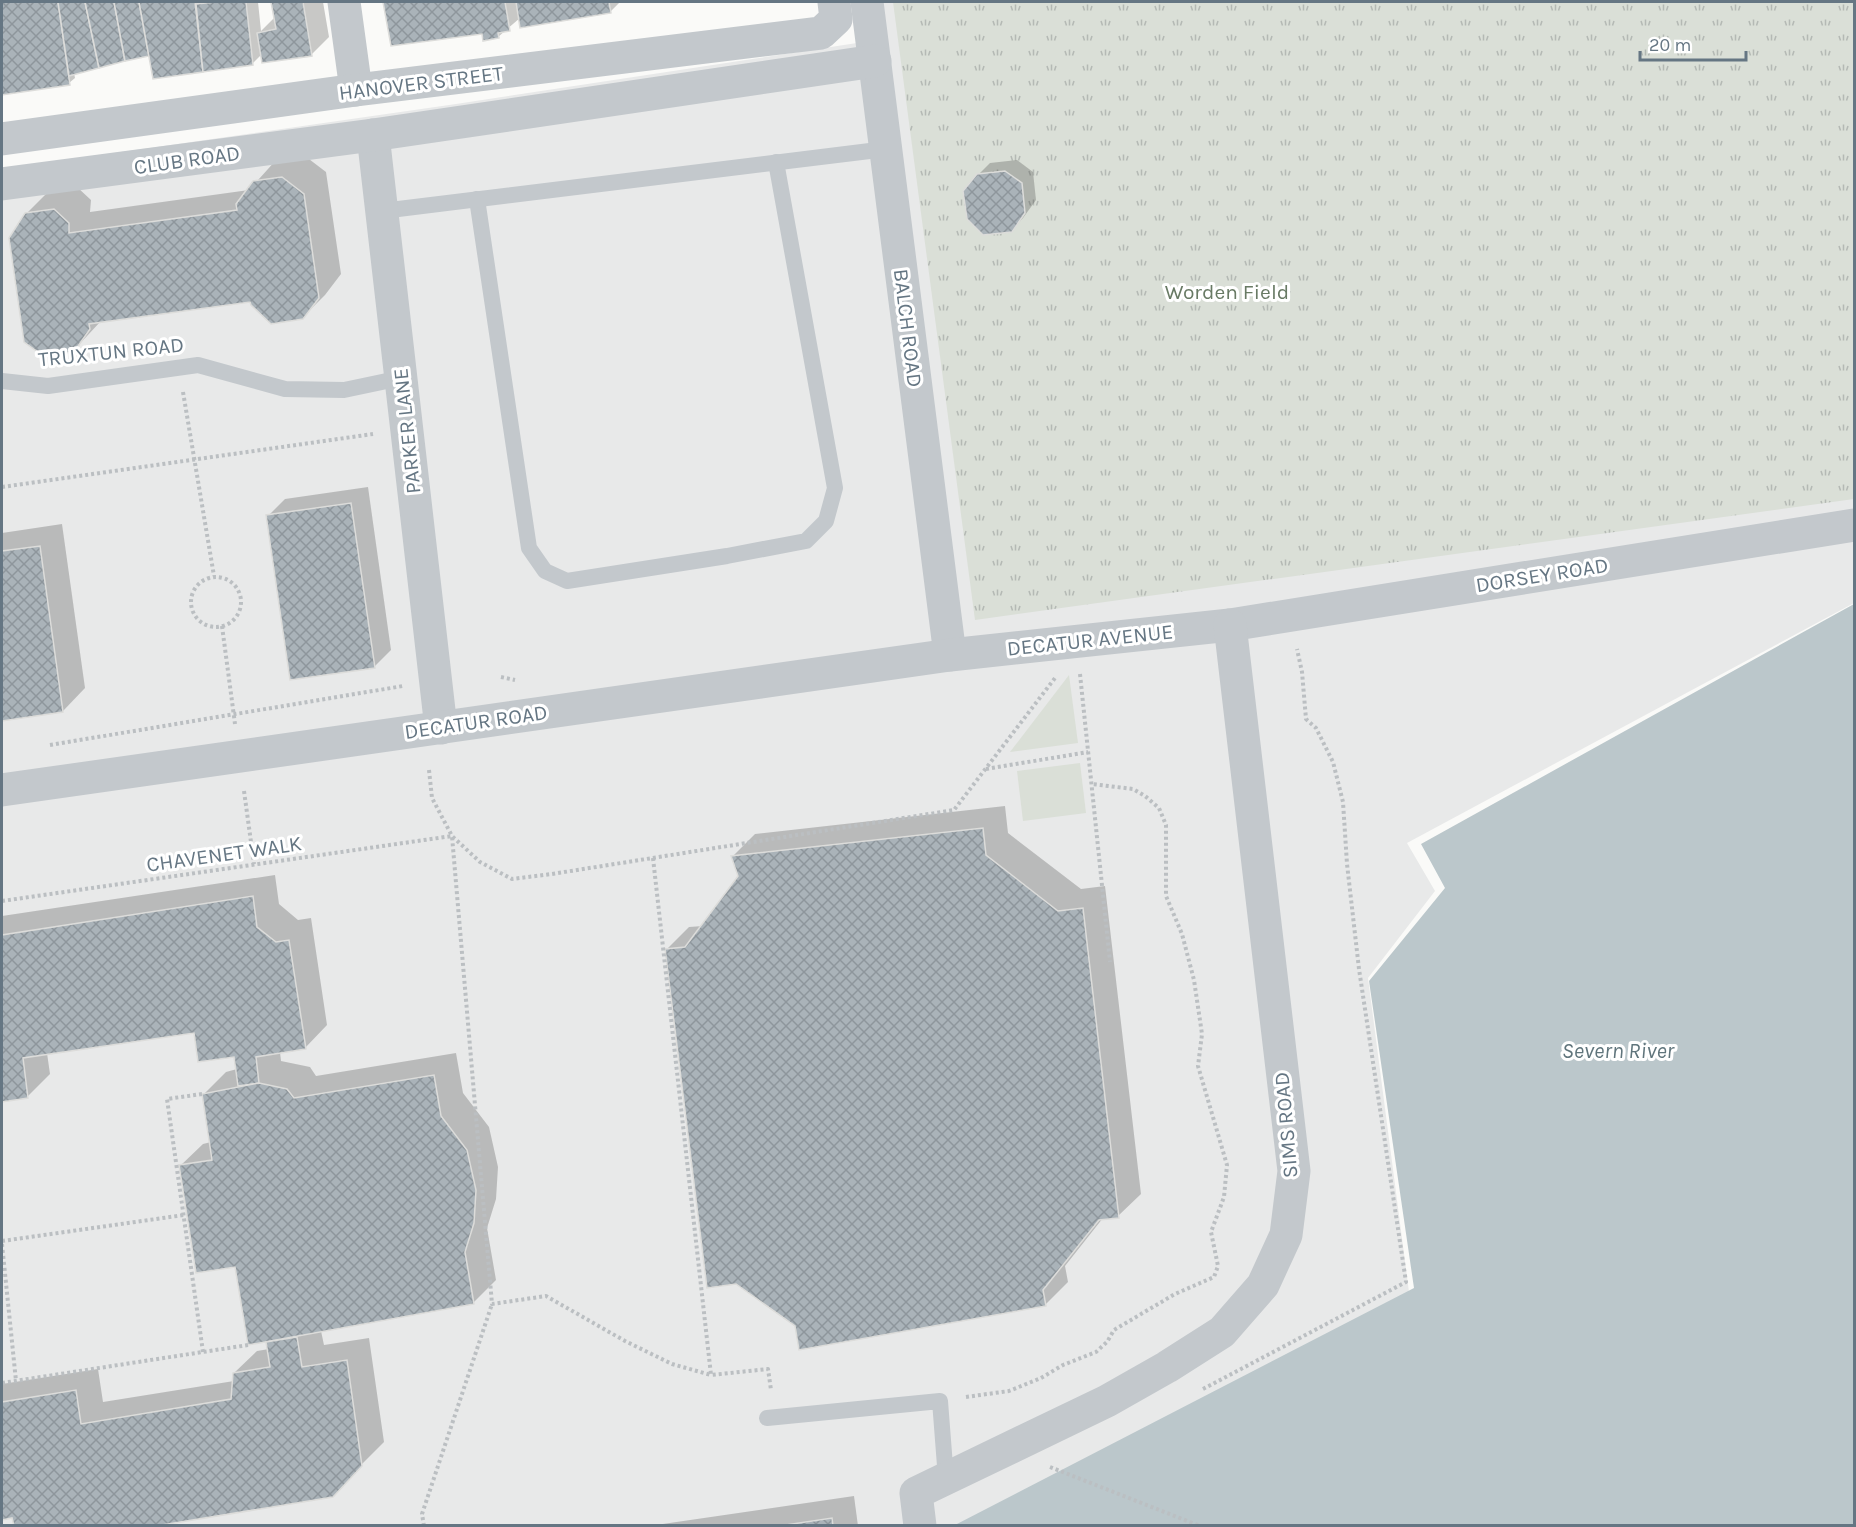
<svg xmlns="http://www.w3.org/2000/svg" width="1856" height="1527" font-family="Karla,sans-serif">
	<defs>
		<pattern id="park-tufts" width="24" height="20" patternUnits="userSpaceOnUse" patternTransform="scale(1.5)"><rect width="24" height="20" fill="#dadfd7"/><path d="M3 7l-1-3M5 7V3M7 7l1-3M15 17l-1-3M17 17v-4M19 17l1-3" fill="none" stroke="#b4b9b4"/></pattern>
		<pattern id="building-cross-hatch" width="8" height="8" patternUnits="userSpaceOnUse" patternTransform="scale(1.5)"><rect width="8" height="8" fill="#aab3b9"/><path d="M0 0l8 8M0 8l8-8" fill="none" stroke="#8e969c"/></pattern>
	</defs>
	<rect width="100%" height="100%" fill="#fafaf8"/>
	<polygon fill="#e8e9e9" points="852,2 1854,2 1854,603 1407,843 1435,891 1368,978 1409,1292 965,1525 2,1525 2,169 456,104 857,43"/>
	<g fill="#dadfd7">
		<polygon points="1069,675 1078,743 1010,752"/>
		<polygon points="1080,763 1086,813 1023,821 1017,771"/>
	</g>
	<polygon fill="url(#park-tufts)" points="893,2 1854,2 1854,499 975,620"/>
	<polygon fill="#bbc7cb" points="1854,604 1854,1525 955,1525 1414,1288 1369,981 1445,888 1421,844"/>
	<g fill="#0003">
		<polygon points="2,2 258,2 261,31 275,17 273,2 323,2 329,37 312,54 262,54 252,64 154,78 150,55 74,73 75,78 69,83 2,94"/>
		<polygon points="385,2 620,2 610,12 520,18 498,37 484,32 392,44"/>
		<polygon points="305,156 326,172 341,274 325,295 302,318 251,300 101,321 73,351 26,214 49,191 77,187 91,200 90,212 249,190 277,159"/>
		<polygon points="1017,160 1033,172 1036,200 1023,218 1012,230 978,175 990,163"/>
		<polygon points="368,487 391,650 374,667 268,516 285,499"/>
		<polygon points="62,524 85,688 63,711 2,719 2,533"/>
		<polygon points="1005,806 1008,833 1081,889 1105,886 1141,1194 1118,1216 1103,1218 1065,1266 1068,1282 1045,1305 796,1325 666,950 689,927 703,926 740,876 733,856 755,834"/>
		<polygon points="275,875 279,904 298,920 311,918 327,1025 305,1048 280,1052 281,1061 310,1067 316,1076 456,1053 463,1093 489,1127 498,1167 496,1199 487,1228 496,1280 473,1303 321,1331 324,1345 369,1338 384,1442 351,1475 2,1518 2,1384 98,1369 103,1402 234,1381 234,1373 257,1351 269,1349 267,1340 236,1265 180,1166 203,1144 211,1142 203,1095 226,1072 237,1069 235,1056 195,1031 47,1053 50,1074 28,1096 2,1101 2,916"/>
		<polygon points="854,1496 858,1526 649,1526"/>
	</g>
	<g fill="url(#building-cross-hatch)" stroke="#dcdcda" stroke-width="1.5">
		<polygon points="2,2 58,2 70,85 2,95"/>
		<polygon points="58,2 85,2 99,68 69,76"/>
		<polygon points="85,2 114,2 125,61 99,68"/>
		<polygon points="114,2 139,2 149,56 125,61"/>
		<polygon points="139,2 195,2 203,72 153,79"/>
		<polygon points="215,2 246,2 253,65 203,72 196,4"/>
		<polygon points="271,2 303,2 312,56 262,63 257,33 276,29"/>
		<polygon points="383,2 505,2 510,31 498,33 499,38 483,41 482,34 391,46"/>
		<polygon points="516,2 609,2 611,13 520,28"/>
		<polygon points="1005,171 1022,183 1025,213 1012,232 983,235 967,219 963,191 977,174"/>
		<polygon points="282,177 304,194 319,298 303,319 271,324 251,305 250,302 89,324 90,329 74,352 45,357 24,342 9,238 25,213 54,209 69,223 69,233 237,210 236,204 253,181"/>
		<polygon points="351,503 375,668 290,680 266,515"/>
		<polygon points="40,546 63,712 2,721 2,551"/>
		<polygon points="983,828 986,855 1058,911 1083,908 1119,1218 1099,1220 1043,1290 1046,1306 799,1350 795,1326 736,1284 707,1288 665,949 685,947 738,876 731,856"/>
		<polygon points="253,896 257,927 276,942 289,940 306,1049 256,1057 259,1083 238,1086 234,1057 198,1062 194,1033 23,1058 28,1098 2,1102 2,935"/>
		<polygon points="434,1075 441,1116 467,1150 476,1190 474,1223 465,1252 474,1304 248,1345 235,1267 196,1273 179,1165 212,1160 202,1094 259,1083 287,1089 294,1098"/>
		<polygon points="297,1337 302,1367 347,1360 362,1466 333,1497 156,1526 14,1526 12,1518 2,1520 2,1402 76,1390 81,1424 231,1399 233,1373 270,1367 266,1342"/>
		<polygon points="832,1518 833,1526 779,1526"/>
	</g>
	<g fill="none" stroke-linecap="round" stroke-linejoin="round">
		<g stroke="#bbbfc2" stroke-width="4" stroke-dasharray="3 3" stroke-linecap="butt">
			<polyline points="183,392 214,576"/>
			<polyline points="2,487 373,434"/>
			<circle cx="216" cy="602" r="25"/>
			<polyline points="222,626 235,724"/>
			<polyline points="1080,674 1110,962"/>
			<polyline points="501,677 515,680"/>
			<polyline points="50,745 403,686"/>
			<polyline points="986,769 1088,752"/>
			<polyline points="429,770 432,798 452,836 480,862 512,879 552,874 954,810 1055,678"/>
			<polyline points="244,791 254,864"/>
			<polyline points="653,858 711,1375 768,1369 771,1390"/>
			<polyline points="2,901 452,836 492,1304 546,1296 625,1341 672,1364 711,1375"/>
			<polyline points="202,1094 167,1099 203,1352"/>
			<polyline points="2,1241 184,1215"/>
			<polyline points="2,1244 16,1381"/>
			<polyline points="2,1383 248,1345"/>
			<polyline points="1203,1389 1406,1282 1359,969 1347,864 1343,802 1333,762 1316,728 1306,719 1302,672 1297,649"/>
			<polyline points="966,1397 1009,1391 1041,1378 1063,1365 1096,1352 1107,1342 1114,1330 1175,1294 1214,1277 1218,1266 1211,1232 1224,1197 1227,1165 1198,1066 1202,1034 1194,980 1182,934 1166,896 1166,825 1159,808 1145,796 1133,789 1092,784"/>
			<polyline points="1050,1467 1200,1526"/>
			<polyline points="424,1526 422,1514 492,1304"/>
		</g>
		<g stroke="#c3c8cc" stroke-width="16">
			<polyline points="477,199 529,548 545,571 567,581 727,556 806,541 826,521 835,488 776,162"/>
			<polyline points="382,211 886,149"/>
			<polyline points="2,381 48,386 198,365 285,389 344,390 401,378"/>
			<polyline points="767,1418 940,1401 946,1479"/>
		</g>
		<g stroke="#c3c8cc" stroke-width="33">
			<polyline points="344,2 356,90"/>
			<polyline points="867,2 950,655"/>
			<polyline points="373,135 441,728"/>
			<polyline points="2,139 356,90 821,33 836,19 834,2"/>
			<polyline points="2,184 373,135 875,61"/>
			<polyline points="2,790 950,655 1230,625 1854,525"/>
			<polyline points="920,1526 916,1493 1107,1401 1167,1367 1222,1332 1263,1285 1286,1235 1294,1171 1230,625"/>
		</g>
	</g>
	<g text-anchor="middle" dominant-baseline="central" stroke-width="6" stroke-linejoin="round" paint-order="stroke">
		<g font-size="21" fill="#657683" stroke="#fff">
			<text transform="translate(421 83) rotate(-7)">HANOVER STREET</text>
			<text transform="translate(187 160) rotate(-8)">CLUB ROAD</text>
			<text transform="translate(908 328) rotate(83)">BALCH ROAD</text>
			<text transform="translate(111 352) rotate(-6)">TRUXTUN ROAD</text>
			<text transform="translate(407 431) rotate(-96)">PARKER LANE</text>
			<text transform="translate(1542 575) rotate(-9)">DORSEY ROAD</text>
			<text transform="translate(1090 640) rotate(-6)">DECATUR AVENUE</text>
			<text transform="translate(476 722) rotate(-8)">DECATUR ROAD</text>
			<text transform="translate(224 854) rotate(-8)">CHAVENET WALK</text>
			<text transform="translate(1286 1125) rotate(-95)">SIMS ROAD</text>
		</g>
		<g font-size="21" fill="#687a64" stroke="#fff">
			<text x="1227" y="292">Worden Field</text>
		</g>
		<g font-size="22" font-style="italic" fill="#60757c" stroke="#fff">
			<text x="1618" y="1051">Severn River</text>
		</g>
	</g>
	<rect width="1856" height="1527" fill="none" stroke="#657683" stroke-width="6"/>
	<path d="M1640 51v9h106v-9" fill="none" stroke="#657683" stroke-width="3"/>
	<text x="1649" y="51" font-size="18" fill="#657683" stroke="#ffffff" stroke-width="4.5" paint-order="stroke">20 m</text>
</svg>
